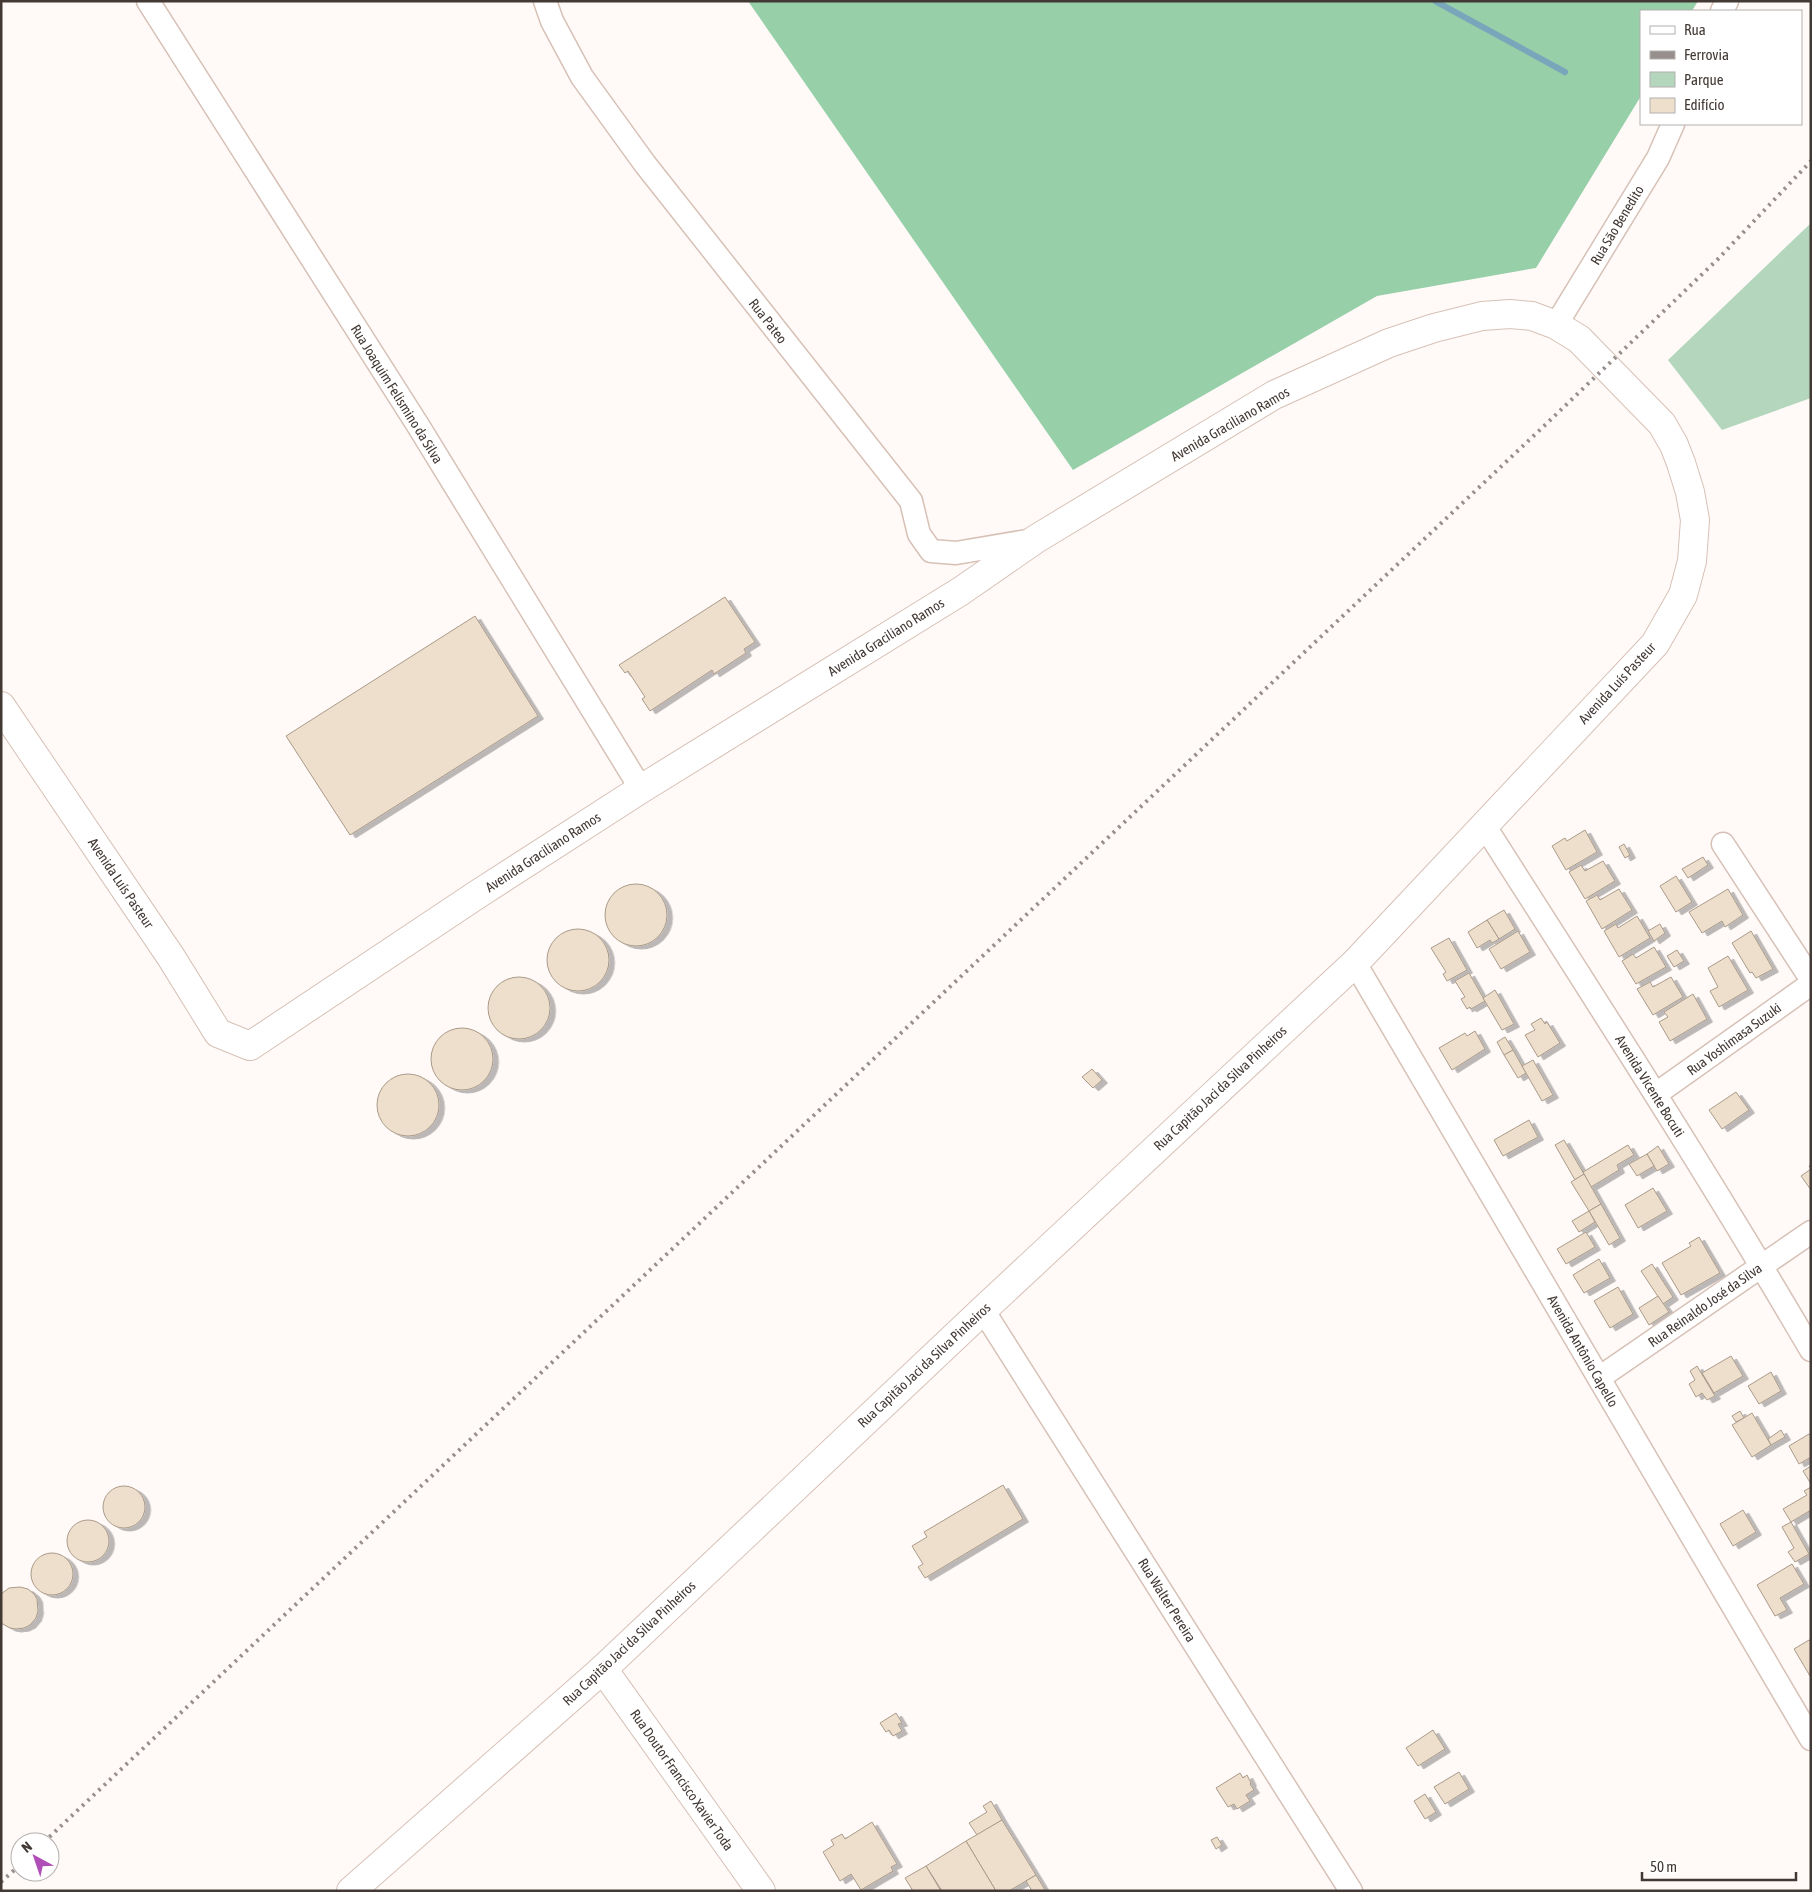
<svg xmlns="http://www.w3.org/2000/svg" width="1812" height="1892" font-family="'Asap Condensed',sans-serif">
	<defs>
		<filter id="shadow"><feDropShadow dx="5.5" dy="3" stdDeviation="0" flood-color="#0004"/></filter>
	</defs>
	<rect width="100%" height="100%" fill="#fffaf8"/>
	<polygon fill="#b3d6bd" points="1811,223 1811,398 1722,430 1668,360"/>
	<polygon fill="#96cfa8" points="748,1 1698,1 1692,11 1641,11 1641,96 1536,268 1377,296 1073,470"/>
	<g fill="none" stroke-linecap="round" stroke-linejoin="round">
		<polyline stroke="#79a6ba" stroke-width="6" points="1435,1 1565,72"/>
	</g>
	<g fill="#eedfcd" stroke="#a99a89" filter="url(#shadow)">
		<polygon points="725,597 755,642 744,649 746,653 714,674 712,670 650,711 642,699 645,697 628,671 625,673 619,665"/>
		<polygon points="475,616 538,716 350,835 286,736"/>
		<polygon points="1585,830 1597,852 1566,870 1552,846 1565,838 1567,841"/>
		<polygon points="1624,844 1630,855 1625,858 1619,847"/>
		<polygon points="1703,857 1708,865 1688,878 1682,869"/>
		<polygon points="1603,861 1615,881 1585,899 1569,872 1581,865 1585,871"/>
		<polygon points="1676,876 1692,902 1676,912 1660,886"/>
		<circle cx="636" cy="915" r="31"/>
		<polygon points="1619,889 1632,910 1602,929 1586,901 1597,895 1600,900"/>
		<polygon points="1728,889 1743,915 1725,927 1722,921 1702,933 1689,912"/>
		<polygon points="1504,910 1515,929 1499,939 1487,920"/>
		<polygon points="1637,916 1650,938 1619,957 1604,931 1616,924 1618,928"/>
		<polygon points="1487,920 1499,939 1492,943 1490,940 1477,948 1468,932"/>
		<polygon points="1660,924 1665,933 1654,941 1648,931"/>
		<circle cx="578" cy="960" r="31"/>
		<polygon points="1518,931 1530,952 1501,969 1489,949"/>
		<polygon points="1751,931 1773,969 1756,978 1752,972 1750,973 1732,943"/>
		<polygon points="1449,938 1467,970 1447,981 1443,974 1446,972 1431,948"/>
		<polygon points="1654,947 1666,967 1636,984 1622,961 1633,954 1636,958"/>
		<polygon points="1677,950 1684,961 1674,967 1667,956"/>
		<polygon points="1728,956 1748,990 1719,1007 1710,991 1718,987 1708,968"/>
		<polygon points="1469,973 1485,1001 1471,1009 1470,1007 1467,1009 1461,999 1465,997 1455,981"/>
		<circle cx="519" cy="1008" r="31"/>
		<polygon points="1671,977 1683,997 1653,1015 1637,989 1650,982 1653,987"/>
		<polygon points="1495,990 1514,1024 1502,1030 1483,998"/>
		<polygon points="1693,994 1707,1019 1670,1041 1659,1022 1668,1017 1664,1012"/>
		<polygon points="1541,1018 1545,1024 1547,1022 1560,1043 1538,1057 1525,1035 1535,1030 1531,1024"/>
		<circle cx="462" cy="1059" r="31"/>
		<polygon points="1475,1031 1485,1049 1452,1070 1439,1048 1465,1033 1467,1036"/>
		<polygon points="1505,1037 1513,1050 1504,1055 1497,1042"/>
		<polygon points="1513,1050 1526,1073 1518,1078 1504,1055"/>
		<polygon points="1533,1060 1553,1095 1542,1101 1522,1066"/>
		<polygon points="1092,1069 1102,1080 1093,1088 1082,1077"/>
		<circle cx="408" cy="1105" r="31"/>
		<polygon points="1736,1092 1749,1110 1722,1129 1709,1110"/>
		<polygon points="1529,1120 1538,1137 1503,1156 1494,1140"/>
		<polygon points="1564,1140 1584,1174 1575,1180 1555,1145"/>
		<polygon points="1628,1145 1634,1155 1617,1165 1619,1170 1591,1187 1583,1172"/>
		<polygon points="1658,1146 1669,1164 1657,1171 1647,1154"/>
		<polygon points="1647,1154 1654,1166 1637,1176 1629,1164"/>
		<polygon points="1811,1165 1811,1190 1801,1176 1811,1169 1809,1166"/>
		<polygon points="1584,1174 1601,1204 1589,1211 1571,1182"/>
		<polygon points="1653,1188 1667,1211 1638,1228 1625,1205"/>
		<polygon points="1601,1204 1620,1238 1609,1245 1589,1211"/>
		<polygon points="1589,1211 1595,1222 1579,1232 1572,1221"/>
		<polygon points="1586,1232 1595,1247 1566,1264 1557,1249"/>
		<polygon points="1699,1237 1720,1273 1681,1295 1662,1263 1691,1246 1689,1243"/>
		<polygon points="1599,1259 1610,1278 1584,1293 1573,1275"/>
		<polygon points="1652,1264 1673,1297 1663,1304 1641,1271"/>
		<polygon points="1618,1287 1633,1314 1610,1328 1594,1301"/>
		<polygon points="1658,1296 1669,1312 1649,1325 1639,1308"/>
		<polygon points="1731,1356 1743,1376 1714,1393 1702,1373"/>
		<polygon points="1697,1366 1715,1396 1707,1400 1702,1393 1696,1397 1689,1384 1695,1380 1690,1371"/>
		<polygon points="1771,1372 1781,1391 1759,1404 1748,1386"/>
		<polygon points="1740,1411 1744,1418 1736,1422 1732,1416"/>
		<polygon points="1752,1413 1771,1445 1752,1457 1732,1425"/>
		<polygon points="1781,1430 1785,1437 1771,1445 1768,1439"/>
		<polygon points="1809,1434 1811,1436 1811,1457 1799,1464 1789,1446"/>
		<polygon points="1811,1466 1811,1484 1803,1471"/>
		<polygon points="1003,1485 1023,1519 925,1578 918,1567 923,1564 912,1546 927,1537 924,1532"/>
		<circle cx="124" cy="1507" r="21"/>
		<polygon points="1811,1487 1811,1510 1791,1522 1783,1509 1807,1495 1804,1491"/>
		<polygon points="1743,1510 1756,1532 1733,1546 1720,1524"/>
		<circle cx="88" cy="1541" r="21"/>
		<polygon points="1791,1522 1809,1554 1795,1562 1788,1552 1794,1548 1782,1527"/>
		<circle cx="52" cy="1574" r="21"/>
		<polygon points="1792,1564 1804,1584 1780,1598 1787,1610 1775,1616 1757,1585"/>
		<polygon points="20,1587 28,1589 34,1594 37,1599 38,1611 36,1618 30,1625 24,1628 16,1629 10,1628 1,1623 1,1594 9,1588"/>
		<polygon points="1809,1640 1811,1642 1810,1676 1794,1649"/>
		<polygon points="896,1713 902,1723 898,1724 902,1731 893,1736 889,1730 886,1732 880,1723"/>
		<polygon points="1433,1730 1445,1749 1418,1766 1406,1748"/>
		<polygon points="1459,1772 1469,1789 1445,1804 1434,1787"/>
		<polygon points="1240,1773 1243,1778 1247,1775 1251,1783 1250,1784 1254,1790 1246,1795 1250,1801 1237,1809 1234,1804 1228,1807 1216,1788"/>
		<polygon points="1425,1794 1436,1812 1425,1819 1414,1801"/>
		<polygon points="991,1801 1002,1820 977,1835 969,1823 987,1812 983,1806"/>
		<polygon points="1002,1820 1036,1875 1009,1891 996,1891 966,1841"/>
		<polygon points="872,1822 897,1864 891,1867 893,1871 861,1890 851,1874 840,1881 823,1852 834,1845 831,1840 842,1834 845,1839"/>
		<polygon points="1217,1837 1222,1845 1216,1849 1211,1840"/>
		<polygon points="966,1841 996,1891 942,1891 926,1866"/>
		<polygon points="926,1866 941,1891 913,1891 905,1878"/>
		<polygon points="1036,1875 1045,1890 1043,1891 1032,1891 1026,1881"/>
	</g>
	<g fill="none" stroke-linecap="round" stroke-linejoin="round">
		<g stroke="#d7c1b6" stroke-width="25">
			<g id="street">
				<polyline points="148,1 419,427 641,789"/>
				<polyline points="545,1 552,21 582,77 645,164 911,501 919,534 931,551 956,553 1033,540"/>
				<polyline points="1722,11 1727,1"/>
				<polyline points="1556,325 1658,158 1673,124"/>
				<path d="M1484 825C1595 999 1707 1172 1811 1350"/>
				<polyline points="1723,844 1811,979"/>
				<polyline points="1355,963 1811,1739"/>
				<polyline points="1656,1094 1811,984"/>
				<polyline points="983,1310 1351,1891"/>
				<polyline points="1599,1378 1811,1232"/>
			</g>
		</g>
		<g stroke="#d7c1b6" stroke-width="30">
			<g id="secondary">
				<polyline points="1,706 171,957 218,1033 250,1046 478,894 641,789 961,591 1036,539 1274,395 1389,343 1434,328 1482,316 1510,314 1532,316 1556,325 1579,339 1662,424 1674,445 1681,463 1690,492 1695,520 1692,561 1683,595 1655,644 1355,963 983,1310 603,1669 351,1891"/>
				<polyline points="603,1669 761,1891"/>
			</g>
		</g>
		<use href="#street" stroke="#fff" stroke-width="22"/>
		<use href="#secondary" stroke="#fff" stroke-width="28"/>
		<g stroke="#968f8c" stroke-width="4" stroke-dasharray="2.5 5" stroke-linecap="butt">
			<polyline points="44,1842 1543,427 1718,259 1811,161"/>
			<polyline points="1,1882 20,1865"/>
		</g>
	</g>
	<g text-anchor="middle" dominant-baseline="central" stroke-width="4" stroke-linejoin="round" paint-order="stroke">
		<g font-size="14" fill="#423935" stroke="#fff">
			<text transform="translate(1617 225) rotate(-59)">Rua São Benedito</text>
			<text transform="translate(768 321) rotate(52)">Rua Pateo</text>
			<text transform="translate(397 394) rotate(58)">Rua Joaquim Felismino da Silva</text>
			<text transform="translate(1230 424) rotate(-30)">Avenida Graciliano Ramos</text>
			<text transform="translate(886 637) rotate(-32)">Avenida Graciliano Ramos</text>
			<text transform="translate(1617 683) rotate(-47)">Avenida Luís Pasteur</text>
			<text transform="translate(543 852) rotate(-33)">Avenida Graciliano Ramos</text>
			<text transform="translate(121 883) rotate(56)">Avenida Luís Pasteur</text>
			<text transform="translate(1734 1039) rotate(-36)">Rua Yoshimasa Suzuki</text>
			<text transform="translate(1650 1086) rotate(58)">Avenida Vicente Bocuti</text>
			<text transform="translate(1220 1088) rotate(-43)">Rua Capitão Jaci da Silva Pinheiros</text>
			<text transform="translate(1705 1305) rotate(-35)">Rua Reinaldo José da Silva</text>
			<text transform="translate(1583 1351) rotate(60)">Avenida Antônio Capello</text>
			<text transform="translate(924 1365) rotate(-43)">Rua Capitão Jaci da Silva Pinheiros</text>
			<text transform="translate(1167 1600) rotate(58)">Rua Walter Pereira</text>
			<text transform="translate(629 1643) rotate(-43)">Rua Capitão Jaci da Silva Pinheiros</text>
			<text transform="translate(682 1780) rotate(55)">Rua Doutor Francisco Xavier Toda</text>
		</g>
	</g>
	<rect width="1812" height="1892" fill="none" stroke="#423935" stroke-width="5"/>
	<rect x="1640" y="10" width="162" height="115" fill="#ffffff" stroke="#b3b0ae"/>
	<rect x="1650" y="26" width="25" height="8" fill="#ffffff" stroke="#b3b0ae"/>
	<text x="1684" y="35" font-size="15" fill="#423935">Rua</text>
	<rect x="1650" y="51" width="25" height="8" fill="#968f8c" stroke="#b3b0ae"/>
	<text x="1684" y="60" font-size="15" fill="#423935">Ferrovia</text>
	<rect x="1650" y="72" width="25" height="15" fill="#b3d6bd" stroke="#b3b0ae"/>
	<text x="1684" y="85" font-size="15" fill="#423935">Parque</text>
	<rect x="1650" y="98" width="25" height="15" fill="#eedfcd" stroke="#b3b0ae"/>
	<text x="1684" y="110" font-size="15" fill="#423935">Edifício</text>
	<g transform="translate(35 1857) rotate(320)"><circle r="24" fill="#ffffff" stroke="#b3b0ae"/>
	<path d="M0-4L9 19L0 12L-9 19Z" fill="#b04fb7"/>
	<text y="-8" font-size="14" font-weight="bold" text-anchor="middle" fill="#423935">N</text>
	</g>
	<path d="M1642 1872v8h154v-8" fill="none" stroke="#423935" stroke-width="2.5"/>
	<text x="1650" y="1872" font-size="15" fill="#423935" stroke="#ffffff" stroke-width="4" paint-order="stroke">50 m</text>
</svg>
